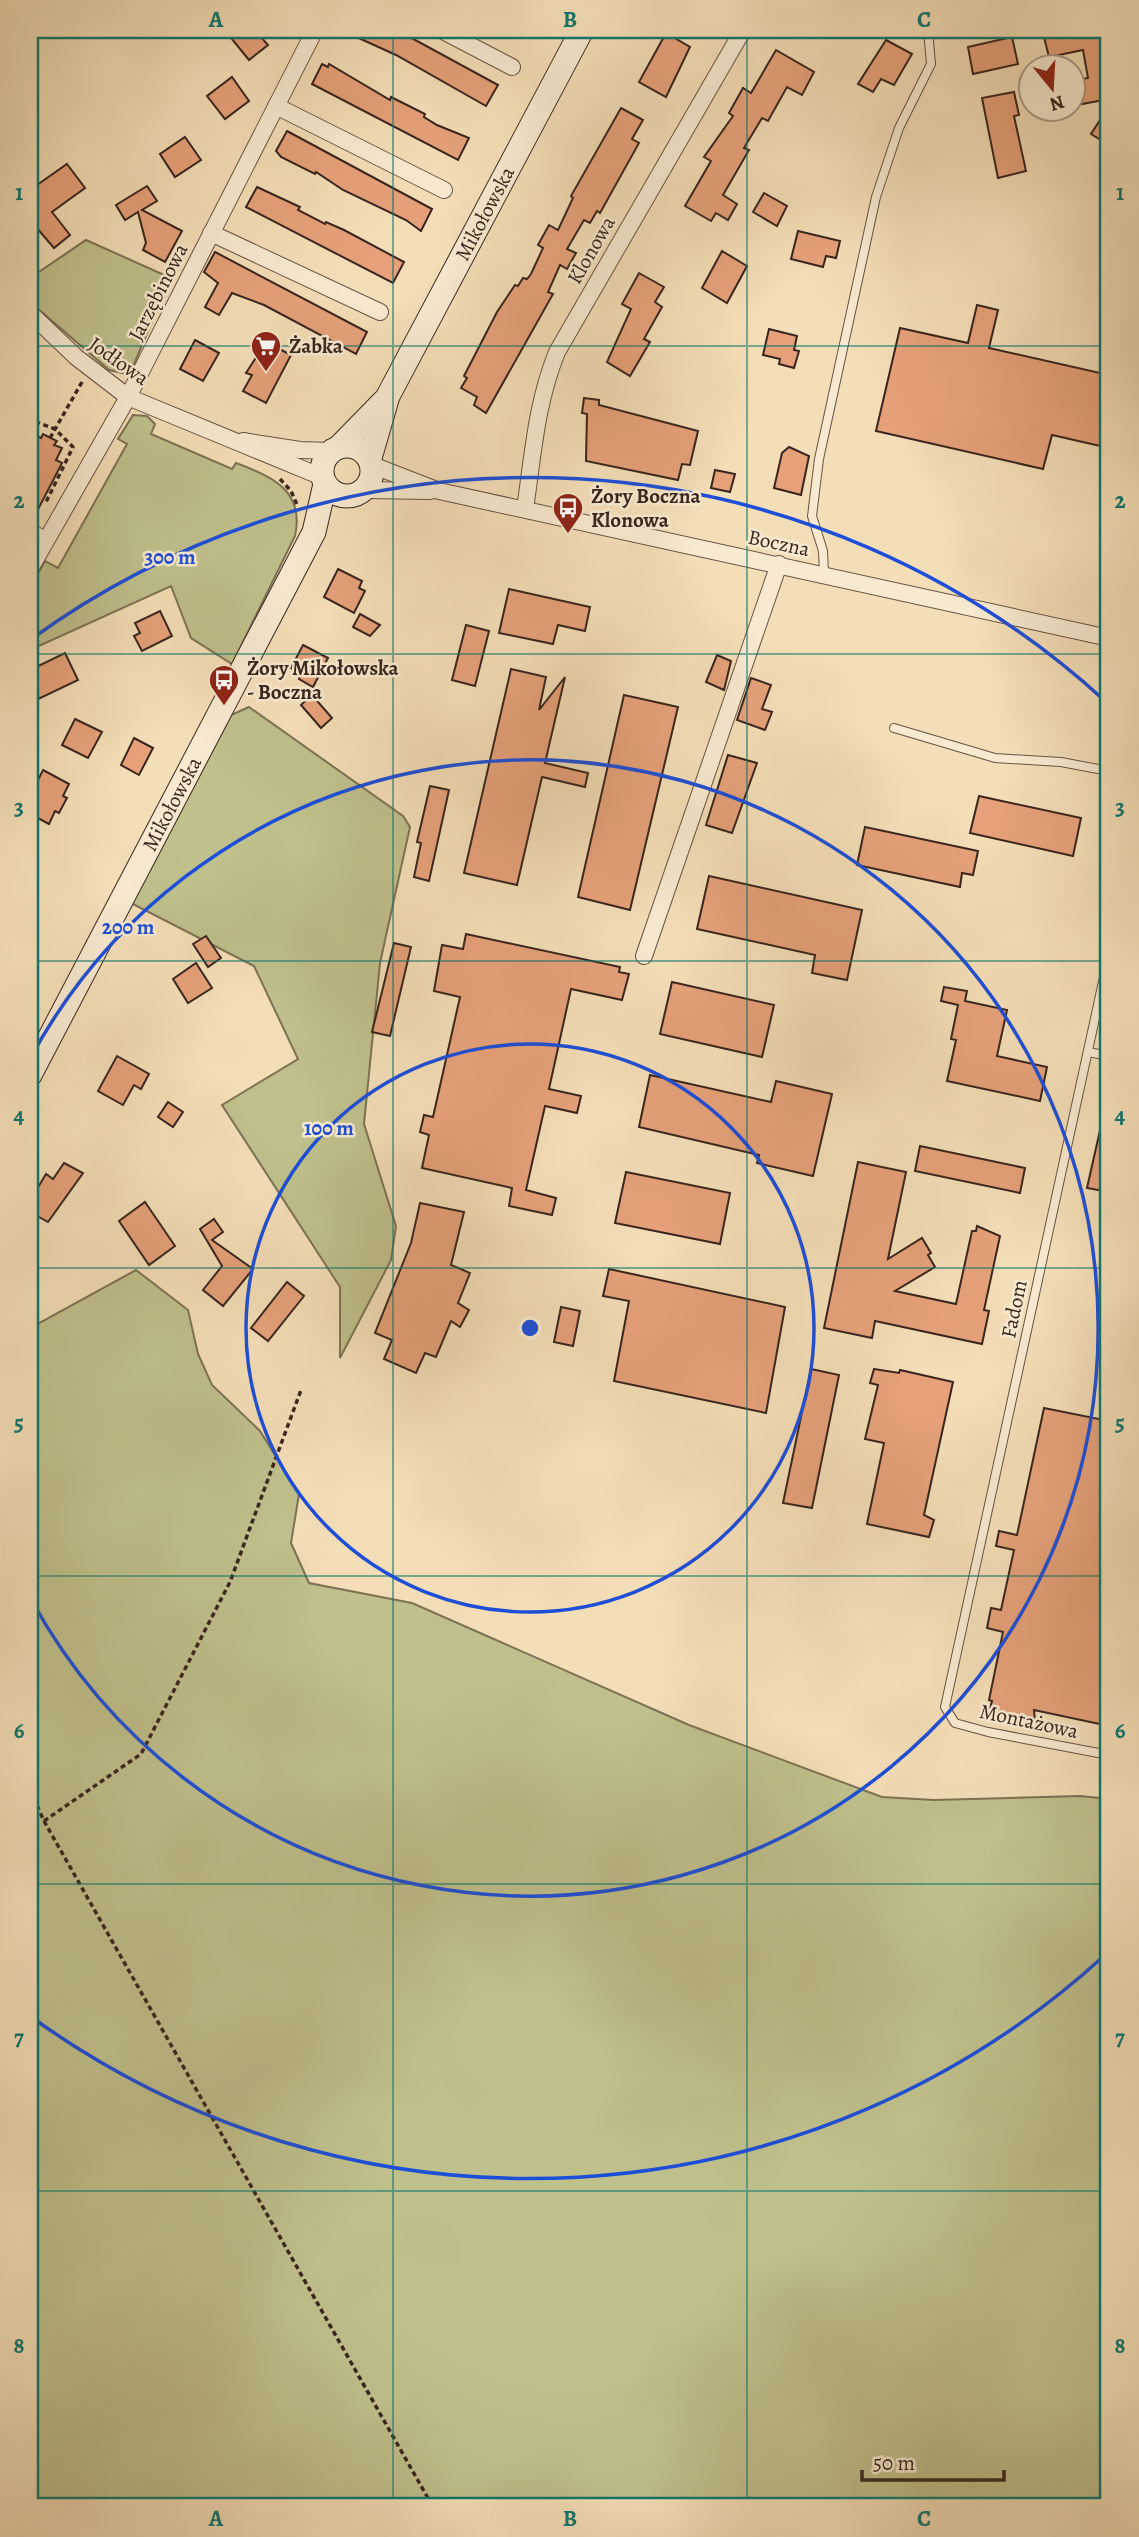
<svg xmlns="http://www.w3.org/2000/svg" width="1139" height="2537" font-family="Alegreya,serif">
	<rect width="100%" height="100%" fill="#f4deb7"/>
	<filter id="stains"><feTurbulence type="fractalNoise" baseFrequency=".00286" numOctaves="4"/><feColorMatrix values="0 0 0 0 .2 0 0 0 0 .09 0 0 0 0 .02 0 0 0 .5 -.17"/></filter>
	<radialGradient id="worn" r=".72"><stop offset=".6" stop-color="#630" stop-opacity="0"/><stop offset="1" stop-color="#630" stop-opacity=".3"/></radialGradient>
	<g fill="#bfc08c" stroke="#7c7254" stroke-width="2">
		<polygon points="86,240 171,278 134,364 126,374 109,370 30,302 30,278"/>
		<path d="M133 415 147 416 155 424 151 434 232 469 236 463C272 476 305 491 295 536L232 664 191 638 171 586 30 650V588L45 561 58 568 127 444 118 439Z"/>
		<polygon points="249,707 403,816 410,827 380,963 364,1124 396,1226 391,1260 340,1358 340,1287 222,1105 298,1059 254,966 131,903 231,715"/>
		<polygon points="136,1270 188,1310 198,1354 212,1385 260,1431 299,1494 291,1543 309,1583 412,1603 689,1725 882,1797 934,1800 1080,1796 1109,1799 1109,2507 30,2507 30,1328"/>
	</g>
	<g fill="#e6a17a" stroke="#38251d" stroke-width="2">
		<polygon points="242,30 255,30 268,45 249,60 231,38"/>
		<polygon points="341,30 397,30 498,85 486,106 396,55"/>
		<polygon points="1056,30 1101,30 1109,77 1109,99 1077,105 1073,81 1088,78 1083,50 1049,57 1043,33"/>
		<polygon points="666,33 690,47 666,97 639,82"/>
		<polygon points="1012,37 1018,64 973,74 968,47"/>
		<polygon points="886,40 912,54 894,85 881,79 873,92 858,84"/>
		<polygon points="776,50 814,72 802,95 787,87 768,121 762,118 744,148 749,150 723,195 737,204 728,220 716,213 711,221 685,206 711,161 704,157 733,116 729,113 743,88 751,93"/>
		<polygon points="322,64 328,67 329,64 390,100 391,97 425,114 424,117 437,125 469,138 458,160 312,84"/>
		<polygon points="232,77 249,101 225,119 207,96"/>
		<polygon points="1014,92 1019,115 1014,116 1026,171 998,178 982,98"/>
		<polygon points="1109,106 1109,145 1091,134"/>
		<polygon points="621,108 643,120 632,139 639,143 600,213 597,211 590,223 584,220 567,249 576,253 567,269 560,265 548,292 553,294 486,413 474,405 477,397 461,388 467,378 464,376 497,312 515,285 518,286 523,278 527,279 531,274 543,248 538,245 549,225 558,230 573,198 571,196"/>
		<polygon points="287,131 432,209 421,231 406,220 343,190 316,172 315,174 281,157 276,151"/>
		<polygon points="185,137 201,160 175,177 160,154"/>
		<polygon points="67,164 85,188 52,212 70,235 54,248 36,227 30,232 30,190"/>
		<polygon points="147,186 157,201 142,210 182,231 165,262 143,250 146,243 138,212 125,220 116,205"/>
		<polygon points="257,187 300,207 298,210 325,224 326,222 344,230 404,262 393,283 246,207"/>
		<polygon points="764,193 787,206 777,226 753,212"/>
		<polygon points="798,231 840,241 836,258 826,256 823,267 791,259"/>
		<polygon points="722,251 747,266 727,303 702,288"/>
		<polygon points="215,252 367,332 356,354 264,305 232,293 219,315 205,307 218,283 204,272"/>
		<polygon points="639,273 664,287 655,302 662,307 644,339 650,342 630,376 607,362 631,309 622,304"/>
		<polygon points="977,305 998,310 989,348 1109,375 1109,448 1052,435 1043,469 876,431 900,328 968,343"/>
		<polygon points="769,329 797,336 794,350 799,351 794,368 779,364 780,359 763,355"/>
		<polygon points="195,340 219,353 203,381 180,369"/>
		<polygon points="266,342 291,355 266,403 243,391 252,375 246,373"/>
		<polygon points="584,398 599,400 599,405 698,431 690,465 682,464 678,480 586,461 587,414 582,413"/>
		<polygon points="34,434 41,438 43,434 57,441 54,445 62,448 56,460 62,463 32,521 30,443"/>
		<polygon points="789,447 809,456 801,495 774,488 782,453"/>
		<polygon points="715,470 735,474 730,492 711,488"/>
		<polygon points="338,569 362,581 359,588 365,591 354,613 324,597"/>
		<polygon points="509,589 590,607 585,631 558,625 553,644 499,633"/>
		<polygon points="160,611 172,636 142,651 134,636 140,633 135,623"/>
		<polygon points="360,614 380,625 370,636 353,627"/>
		<polygon points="466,625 489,631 475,686 452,680"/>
		<polygon points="303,645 328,658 313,687 299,679 300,675 291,668"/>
		<polygon points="65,653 78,680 30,703 30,670"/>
		<polygon points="717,655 731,661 724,690 706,682"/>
		<polygon points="511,669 546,677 539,710 565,677 545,763 588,773 585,787 542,777 517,885 464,873"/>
		<polygon points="751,678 771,685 762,709 772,712 765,730 737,720"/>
		<polygon points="312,695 332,718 321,728 301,705"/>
		<polygon points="624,695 678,707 630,910 578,897"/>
		<polygon points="75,719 102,732 88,758 62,745"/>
		<polygon points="134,738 153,748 139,775 121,765"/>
		<polygon points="728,755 757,763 732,833 706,825"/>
		<polygon points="43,770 69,784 63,796 67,798 59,813 55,811 49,824 30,814 30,796"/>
		<polygon points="430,786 449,790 429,881 414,877 421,843 417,842"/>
		<polygon points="979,796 1081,818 1073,856 970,833"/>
		<polygon points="865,827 978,851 973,875 962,873 960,887 857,865"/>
		<polygon points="709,876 862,910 847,980 812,973 815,955 697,929"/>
		<polygon points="466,934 620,967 619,972 629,974 622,1000 571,989 549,1089 581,1096 577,1113 545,1106 526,1190 556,1198 552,1215 509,1206 512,1188 422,1168 429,1135 420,1132 424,1115 433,1117 460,997 434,991 442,945 463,949"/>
		<polygon points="206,936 221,958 208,967 193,944"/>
		<polygon points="394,943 411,947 390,1036 372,1032"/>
		<polygon points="196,963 212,988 188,1003 173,979"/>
		<polygon points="672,982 774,1005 762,1057 660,1034"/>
		<polygon points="944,987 967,991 965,1001 1007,1010 997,1056 1047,1067 1040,1101 947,1081 956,1040 951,1039 958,1005 941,1001"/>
		<polygon points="117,1056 149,1074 141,1089 134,1085 123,1105 98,1091"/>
		<polygon points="650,1075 771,1102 776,1081 832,1094 813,1176 757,1163 759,1155 639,1127"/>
		<polygon points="168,1102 183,1112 173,1127 158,1117"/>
		<polygon points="1103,1117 1109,1117 1109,1192 1087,1188"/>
		<polygon points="920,1146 1025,1168 1020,1193 915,1171"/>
		<polygon points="858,1162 906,1172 888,1259 922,1238 931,1253 928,1255 935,1267 895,1291 956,1304 972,1231 976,1231 977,1226 1000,1236 984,1310 989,1311 982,1344 875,1321 872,1338 824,1328"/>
		<polygon points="64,1163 83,1173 48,1222 30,1212 30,1185 37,1189 46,1174 53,1179"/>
		<polygon points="626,1172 730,1193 720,1244 615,1223"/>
		<polygon points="145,1202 175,1246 149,1265 119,1221"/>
		<polygon points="420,1203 464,1212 451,1265 470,1273 458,1303 469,1310 460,1327 451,1321 436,1357 425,1353 416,1373 384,1359 392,1340 375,1333 411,1243"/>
		<polygon points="214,1219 223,1232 212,1240 253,1269 223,1306 203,1290 222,1266 200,1229"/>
		<polygon points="609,1269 785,1307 766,1413 614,1381 629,1301 603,1296"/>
		<polygon points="287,1282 304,1296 268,1341 251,1328"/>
		<polygon points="561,1307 580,1311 573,1346 554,1342"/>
		<polygon points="811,1369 839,1375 812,1508 783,1503"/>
		<polygon points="874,1369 899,1373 900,1370 953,1382 924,1515 934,1520 929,1537 867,1524 884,1443 865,1439 878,1385 870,1383"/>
		<polygon points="1044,1408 1109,1421 1109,1726 1034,1710 1035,1722 989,1713 992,1701 989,1700 1003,1632 987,1628 991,1608 1001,1610 1014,1550 996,1546 999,1531 1017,1535"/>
	</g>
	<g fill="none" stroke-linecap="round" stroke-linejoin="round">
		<g stroke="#675344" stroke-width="10">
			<g id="lane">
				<polyline points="30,527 48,537"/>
				<polyline points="824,574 823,551 812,516 819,459 876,197 899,128 931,64 928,30"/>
				<polyline points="894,728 995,758 1061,762 1109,771"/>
				<polyline points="1109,954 945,1707 955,1723 988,1732 1109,1755"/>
				<polyline points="1088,1052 1109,1056"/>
			</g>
		</g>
		<g stroke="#675344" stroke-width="18">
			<g id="street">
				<polyline points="441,30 512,67"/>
				<polyline points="276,106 444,190"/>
				<polyline points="211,233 380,312"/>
				<polyline points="30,313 76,357 128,397 322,477"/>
				<polyline points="243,441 300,450 331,451"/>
				<polyline points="372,465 439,491 1109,638"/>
				<polyline points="365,490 430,491"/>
				<path d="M525 509C533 455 536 404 557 352L743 30"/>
				<polyline points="30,569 128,397 315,30"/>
				<polyline points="644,956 779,564"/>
			</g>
		</g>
		<g stroke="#38251d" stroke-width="25">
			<g id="secondary">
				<circle cx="347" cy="471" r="25"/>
				<polyline points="339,447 384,401"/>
				<path id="s1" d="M370 458 388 396 582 30"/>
				<path id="s2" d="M30 1075 314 532 325 484"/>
			</g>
		</g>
		<g stroke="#38251d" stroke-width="3.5" stroke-dasharray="5 3.5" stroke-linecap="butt">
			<polyline points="30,429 36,422 55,429 73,447 46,502"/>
			<polyline points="50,438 82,382"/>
			<polyline points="280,479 291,491 298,507"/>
			<polyline points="30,1790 44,1821 433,2507"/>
			<polyline points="44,1821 141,1754 230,1582 301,1390"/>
		</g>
		<use href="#lane" stroke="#f8ead0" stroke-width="8"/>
		<use href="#street" stroke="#f8ead0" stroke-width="16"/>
		<use href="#secondary" stroke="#f8ead0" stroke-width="23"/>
	</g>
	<path fill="none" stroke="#0f766e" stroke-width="2" stroke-opacity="0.55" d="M393 30V2507M747 30V2507M30 346H1109M30 654H1109M30 961H1109M30 1268H1109M30 1576H1109M30 1884H1109M30 2191H1109"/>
	<g fill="none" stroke="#1d4ed8" stroke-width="3.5">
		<circle cx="530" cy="1328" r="284"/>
		<path d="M31 1057A568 568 0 1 1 31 1599"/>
		<path d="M1105 1955A851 851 0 0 1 30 2016M30 640A851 851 0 0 1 1105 701"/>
	</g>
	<defs>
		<g id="supermarket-pin" transform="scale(1.575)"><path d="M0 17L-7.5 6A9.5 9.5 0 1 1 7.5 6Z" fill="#8f2418" stroke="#f8ead0"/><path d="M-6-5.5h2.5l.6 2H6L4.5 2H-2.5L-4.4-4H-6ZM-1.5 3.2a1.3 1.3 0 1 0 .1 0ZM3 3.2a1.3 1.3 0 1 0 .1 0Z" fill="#fff"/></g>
		<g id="bus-pin" transform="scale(1.575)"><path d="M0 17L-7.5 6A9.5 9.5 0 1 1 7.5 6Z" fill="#8f2418" stroke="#f8ead0"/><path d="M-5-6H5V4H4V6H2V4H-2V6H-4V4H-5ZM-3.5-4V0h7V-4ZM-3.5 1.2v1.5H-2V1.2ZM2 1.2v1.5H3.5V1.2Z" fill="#fff"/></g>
	</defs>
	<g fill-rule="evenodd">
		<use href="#supermarket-pin" x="266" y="346"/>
		<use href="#bus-pin" x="568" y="508"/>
		<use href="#bus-pin" x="224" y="680"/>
	</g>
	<g text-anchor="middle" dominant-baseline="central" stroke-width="5" stroke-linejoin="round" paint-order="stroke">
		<g font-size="21" fill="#38251d" stroke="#f8ead0">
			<text stroke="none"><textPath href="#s1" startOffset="271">Mikołowska</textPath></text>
			<text transform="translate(591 250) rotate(-60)">Klonowa</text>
			<text transform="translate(158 292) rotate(-63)">Jarzębinowa</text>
			<text transform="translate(119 361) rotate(35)">Jodłowa</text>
			<text transform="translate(779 543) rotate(12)">Boczna</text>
			<text stroke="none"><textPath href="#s2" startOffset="306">Mikołowska</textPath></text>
			<text transform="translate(1014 1309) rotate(-78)">Fadom</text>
			<text transform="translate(1029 1721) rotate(12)">Montażowa</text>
		</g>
		<g font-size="21" font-weight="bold" fill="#38251d" stroke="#f8ead0" text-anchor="start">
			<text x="289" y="346">Żabka</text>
			<text x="591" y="496">Żory Boczna<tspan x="591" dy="24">Klonowa</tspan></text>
			<text x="247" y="668">Żory Mikołowska<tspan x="247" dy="24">- Boczna</tspan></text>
		</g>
	</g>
	<circle cx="530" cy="1328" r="10" fill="#1d4ed8" stroke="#f8ead0" stroke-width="3.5"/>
	<g font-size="21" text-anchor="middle" font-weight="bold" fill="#1d4ed8" stroke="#f8ead0" stroke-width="5" stroke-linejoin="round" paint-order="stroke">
		<text x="170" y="564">300 m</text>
		<text x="128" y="934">200 m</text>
		<text x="329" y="1135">100 m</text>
	</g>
	<rect width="1139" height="2537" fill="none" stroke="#f4deb7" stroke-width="77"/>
	<g transform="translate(1052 88) rotate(162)"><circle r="33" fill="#f8ead0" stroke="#ab9b88" stroke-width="2"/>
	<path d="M0-5L12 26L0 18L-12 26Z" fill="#8f2418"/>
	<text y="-10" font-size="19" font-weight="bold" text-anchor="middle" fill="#38251d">N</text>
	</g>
	<path d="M862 2470v10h142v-10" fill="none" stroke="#38251d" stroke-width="3.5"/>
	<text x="873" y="2470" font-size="21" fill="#38251d" stroke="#f8ead0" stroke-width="5" paint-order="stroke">50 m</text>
	<rect x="38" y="38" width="1062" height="2460" fill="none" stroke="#0f766e" stroke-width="2.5"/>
	<g font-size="23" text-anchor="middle" font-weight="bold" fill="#0f766e">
		<text x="216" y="27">A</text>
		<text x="570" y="27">B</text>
		<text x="924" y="27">C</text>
		<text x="19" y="200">1</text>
		<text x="1120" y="200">1</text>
		<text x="19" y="508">2</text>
		<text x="1120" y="508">2</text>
		<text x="19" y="815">3</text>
		<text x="1120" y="815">3</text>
		<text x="19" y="1123">4</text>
		<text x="1120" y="1123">4</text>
		<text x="19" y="1430">5</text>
		<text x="1120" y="1430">5</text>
		<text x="19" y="1738">6</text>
		<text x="1120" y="1738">6</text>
		<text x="19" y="2045">7</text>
		<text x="1120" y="2045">7</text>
		<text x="19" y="2353">8</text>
		<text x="1120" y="2353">8</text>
		<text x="216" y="2526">A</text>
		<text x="570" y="2526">B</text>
		<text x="924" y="2526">C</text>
	</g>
	<rect width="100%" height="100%" filter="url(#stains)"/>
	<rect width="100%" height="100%" fill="url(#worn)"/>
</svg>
